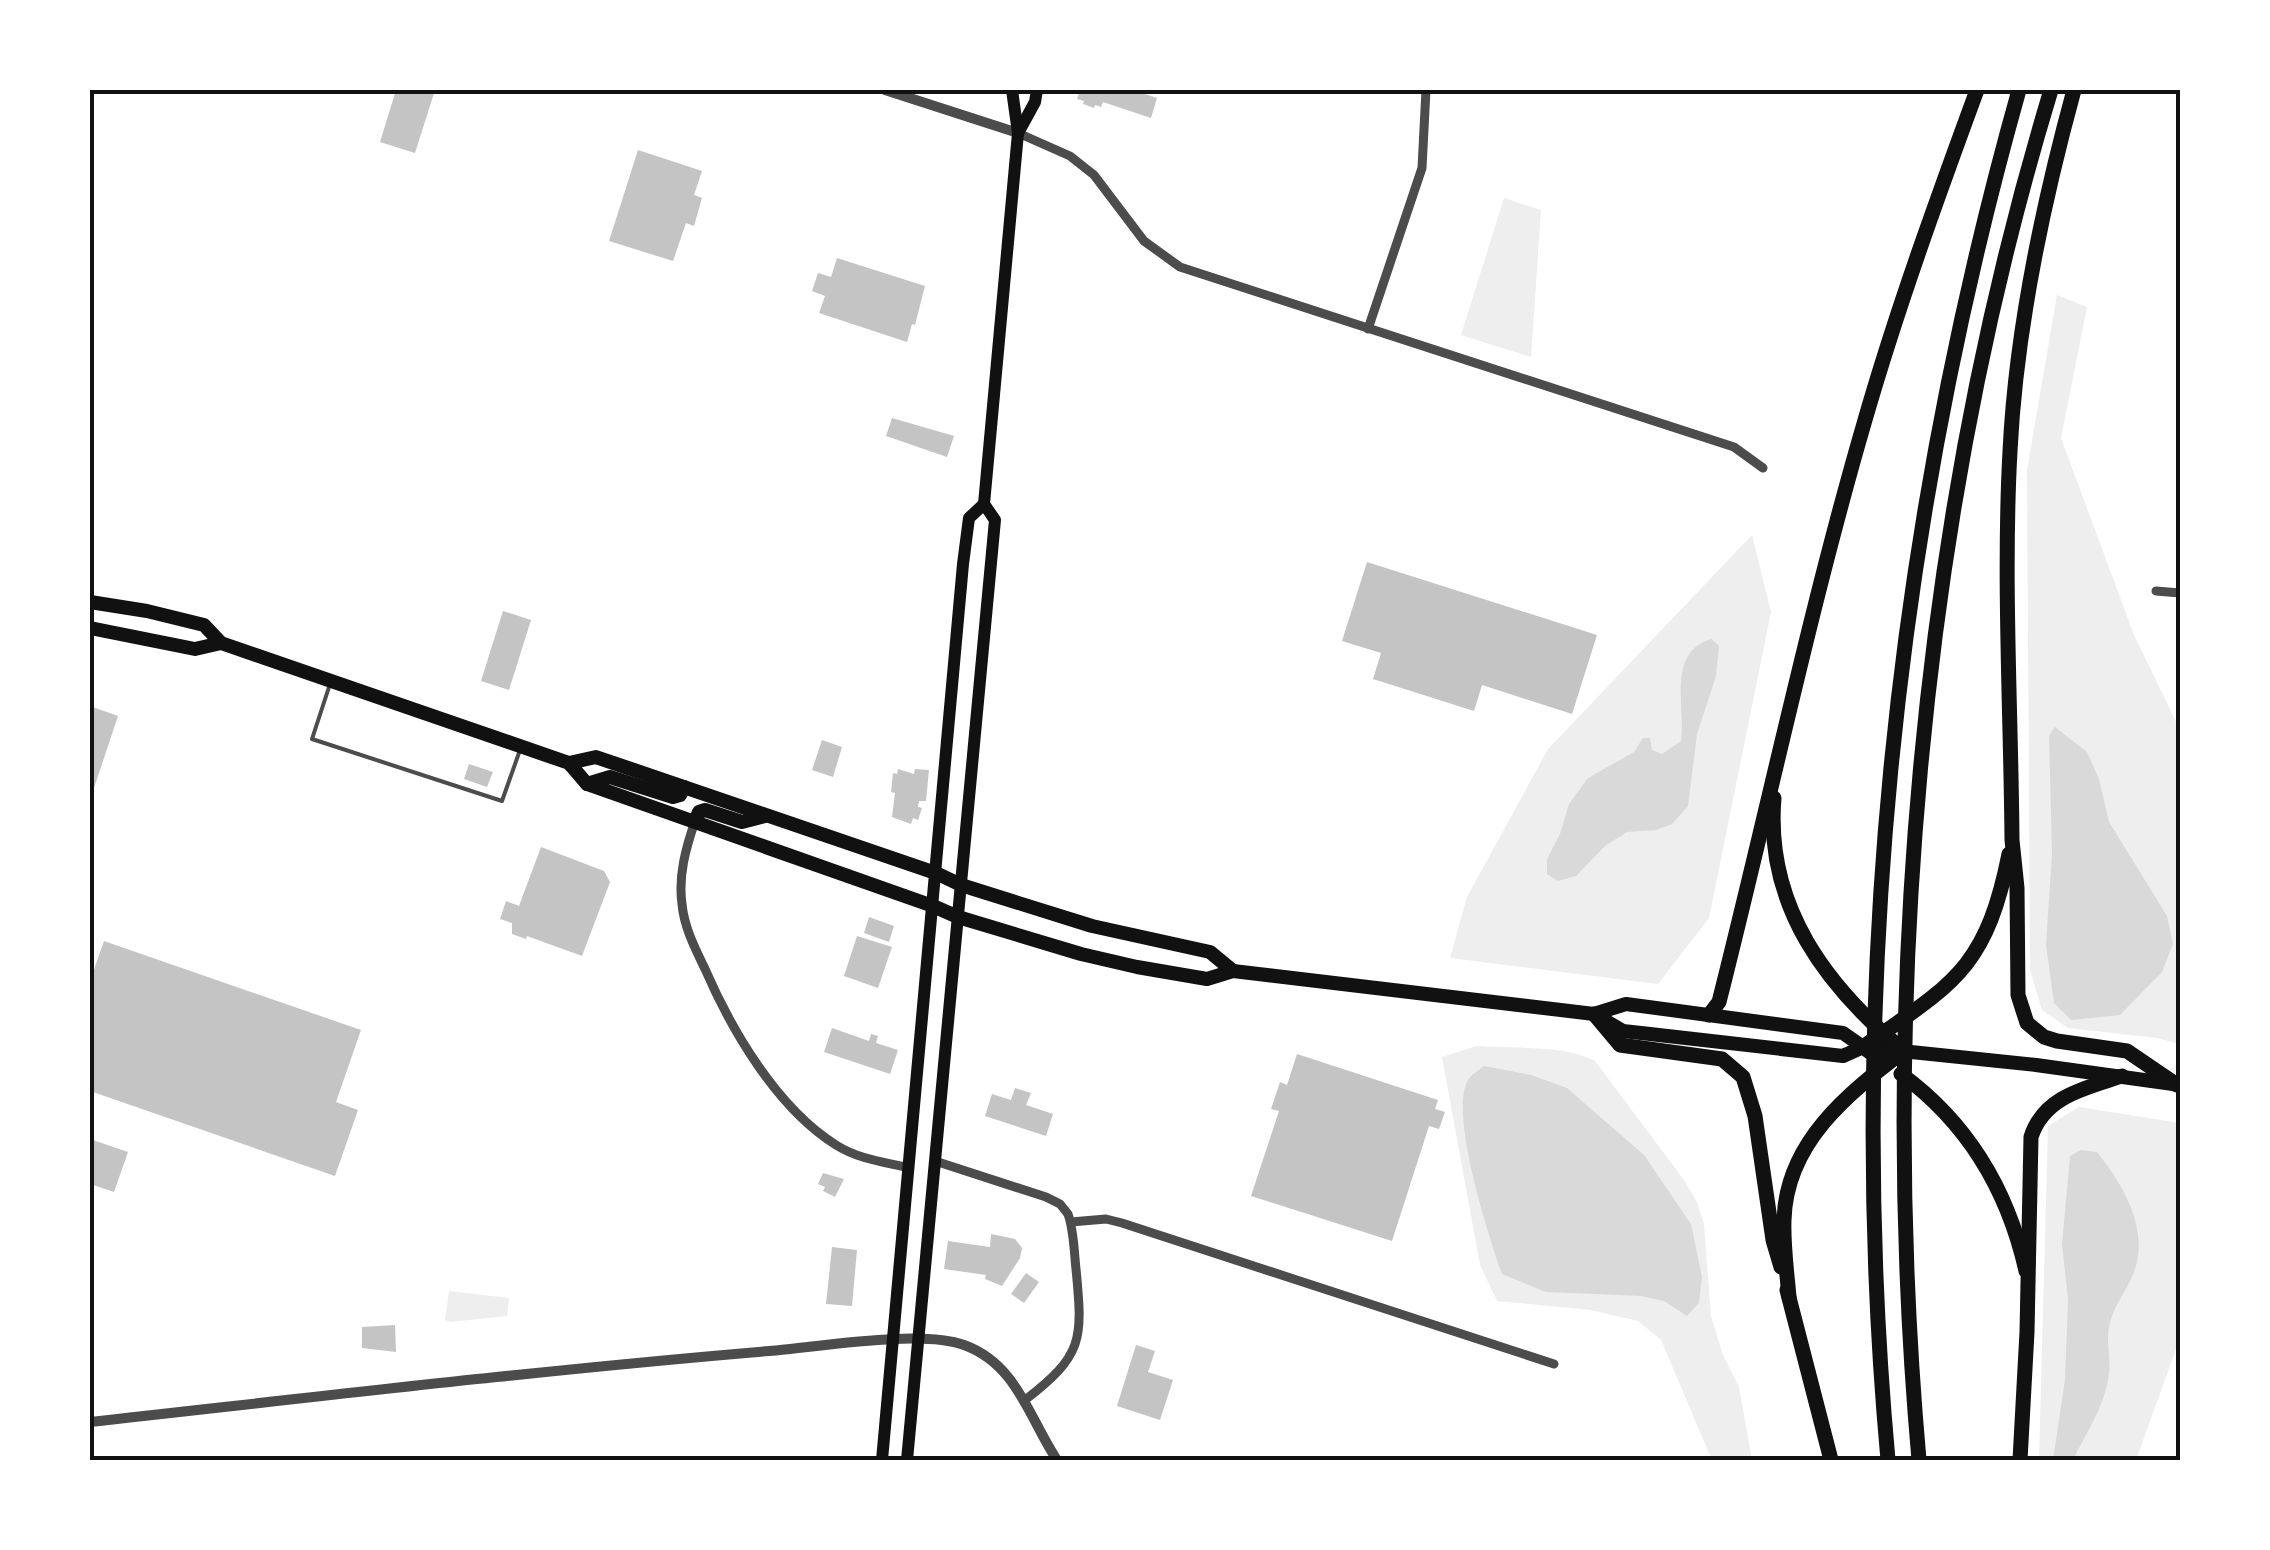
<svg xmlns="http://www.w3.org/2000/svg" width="2270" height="1550" font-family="'Fira Sans',sans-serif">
	<rect width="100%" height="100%" fill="#fff"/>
	<g fill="#eee">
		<polygon points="1504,198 1541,210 1531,357 1461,335"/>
		<polygon points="2057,295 2087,307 2061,438 2134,635 2180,730 2180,1044 2157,1038 2068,1028 2042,1010 2030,970 2027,470"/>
		<polygon points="1752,535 1771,612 1709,918 1658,984 1450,958 1467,897 1548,749"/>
		<path d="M1477 1046C1513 1049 1562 1044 1595 1061L1684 1180 1697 1202 1704 1224 1711 1316 1723 1355 1739 1387 1752 1460H1712L1661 1340 1638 1321 1591 1310 1497 1301 1480 1265 1442 1057Z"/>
		<polygon points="2079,1107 2180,1123 2180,1338 2136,1460 2039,1460 2048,1126"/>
		<polygon points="449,1291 509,1298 507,1316 450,1322 445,1320"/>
	</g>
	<g fill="#d9d9d9">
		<path d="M1711 639 1719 646 1716 676 1697 734 1688 806 1672 824 1656 830 1627 832 1605 846 1576 876 1558 881 1547 874V859L1560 834 1569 804 1588 778 1634 752 1643 738H1650L1652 750 1662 754 1681 741C1686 707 1666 653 1711 639Z"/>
		<polygon points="2055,727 2087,752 2099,779 2109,822 2167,916 2173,944 2162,972 2120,1015 2071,1020 2054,1003 2046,945 2052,854 2049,736"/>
		<path d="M1484 1066 1531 1075 1567 1088 1644 1155 1691 1224 1702 1277 1699 1303 1687 1316 1664 1301 1641 1296 1546 1292 1502 1274C1489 1237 1450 1117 1467 1082 1470 1075 1478 1071 1484 1066Z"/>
		<path d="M2081 1150 2097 1152C2124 1186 2153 1234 2131 1279 2123 1296 2113 1307 2109 1327 2106 1342 2111 1358 2109 1373 2106 1403 2087 1432 2074 1458L2053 1460 2065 1380 2068 1300 2062 1244 2070 1156Z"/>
	</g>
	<g fill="#c4c4c4">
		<polygon points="396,90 435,90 415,153 380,142"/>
		<polygon points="1080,90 1132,90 1157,98 1151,118 1103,102 1101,107 1095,105 1094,108 1083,104 1084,101 1077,99"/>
		<polygon points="638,150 702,171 694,195 702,198 694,226 686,223 673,261 609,241"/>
		<polygon points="837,258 925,286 915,325 912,324 907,342 819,313 825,296 812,291 818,273 831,277"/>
		<polygon points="892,418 954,436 947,457 886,436"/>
		<polygon points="1367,562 1597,635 1572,714 1482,685 1474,711 1373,679 1381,653 1342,641"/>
		<polygon points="503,611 531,620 509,690 481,681"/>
		<polygon points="90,706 118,716 91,797 90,797"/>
		<polygon points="822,740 842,747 833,777 812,770"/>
		<polygon points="469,764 493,772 487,787 464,779"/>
		<polygon points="898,769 914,774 915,769 929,770 926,801 919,801 918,807 922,808 918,820 913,818 911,824 892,817 895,793 891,792 893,773 897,774"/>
		<polygon points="541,847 604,871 610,882 582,956 527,936 526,939 512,934 512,923 500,919 506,901 519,906"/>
		<polygon points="869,917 894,926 889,942 864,933"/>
		<polygon points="857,936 892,947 878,988 844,976"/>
		<polygon points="104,941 361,1030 336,1102 358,1110 335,1176 90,1091 90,981"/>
		<polygon points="832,1028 869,1041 871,1034 878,1036 876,1043 898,1050 890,1074 824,1052"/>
		<polygon points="1297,1054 1438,1100 1435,1109 1445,1112 1439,1129 1429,1126 1392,1241 1251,1196 1279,1111 1271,1109 1280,1082 1287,1085"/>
		<polygon points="1015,1088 1031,1093 1026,1105 1053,1114 1046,1136 985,1116 992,1094 1011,1100"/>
		<polygon points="90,1139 128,1152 114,1192 90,1184"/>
		<polygon points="823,1173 844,1179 835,1197 823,1191 825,1187 818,1184"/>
		<polygon points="991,1234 1015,1239 1022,1248 1020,1258 1002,1286 985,1279 986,1275 944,1269 948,1241 990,1247"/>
		<polygon points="832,1247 857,1250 852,1306 826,1304"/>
		<polygon points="1026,1273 1039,1282 1024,1303 1011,1294"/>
		<polygon points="395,1325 396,1352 362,1348 362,1327"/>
		<polygon points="1136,1345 1155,1351 1148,1372 1173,1380 1160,1420 1117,1406"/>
	</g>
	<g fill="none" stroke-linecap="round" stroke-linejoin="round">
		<polyline stroke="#4c4c4c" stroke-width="4" points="330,684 312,739 502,801 520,750"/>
		<g stroke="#4c4c4c" stroke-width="9">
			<polyline points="1018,133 1070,156 1094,175 1144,241 1180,267 1734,447 1763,468"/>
			<polyline points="1368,329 1422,168 1426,90"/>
			<polyline points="2156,591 2180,593"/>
			<path d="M695 821C686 848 678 875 682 904 684 927 695 948 705 969 732 1031 777 1108 836 1145 858 1159 884 1162 909 1168"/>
			<path d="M935 1161 1046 1197 1060 1204 1068 1214C1074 1231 1074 1251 1076 1269 1083 1341 1083 1355 1025 1400"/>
			<polyline points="1071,1222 1106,1219 1122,1223 1554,1364"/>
		</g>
		<g stroke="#4c4c4c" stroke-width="10">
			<polyline points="885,90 1018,133"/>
			<path d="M90 1422C316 1397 542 1370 769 1351 819 1347 920 1329 964 1345 1017 1364 1029 1418 1057 1460"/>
		</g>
		<g stroke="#111" stroke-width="12">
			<polyline points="1018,133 1035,102 1037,90"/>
			<polyline points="882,1460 963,564 969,518 984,504"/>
			<polyline points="907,1460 995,520 984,504 1018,133 1012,90"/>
		</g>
		<g stroke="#111" stroke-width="14">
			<polyline points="90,602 147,611 204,625 221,643 569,763 587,784 933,906 958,917 1081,954 1137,967 1207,979 1233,971 1594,1014 1623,1031 1650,1034 1843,1056 1863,1047 2036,1065 2173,1084"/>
			<polyline points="90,628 195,649 221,643"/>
			<polyline points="569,763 596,757 936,873 961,885 1092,926 1210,952 1233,971"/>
			<polyline points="587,784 610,777 673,797 680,795 684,787"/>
			<polyline points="695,821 699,812 705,810 742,822 765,816"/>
			<polyline points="1594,1014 1626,1004 1843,1033 1863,1047"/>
		</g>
		<g stroke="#111" stroke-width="15">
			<path d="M2074 90C2042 207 2016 329 2010 451 2003 580 2011 711 2012 840L2017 888 2018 995 2027 1023 2044 1037 2057 1041 2127 1051 2177 1085"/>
			<path d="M1774 798C1765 906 1826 986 1904 1051 1847 1094 1786 1143 1784 1220 1783 1246 1787 1272 1789 1297"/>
			<polyline points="1594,1014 1620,1045 1722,1059 1743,1077 1755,1116 1773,1240 1781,1267"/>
			<path d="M1709 1015 1719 1002C1768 809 1809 612 1865 420 1897 309 1937 199 1977 90"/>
			<path d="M1878 1058 1863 1047C1954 983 1986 969 2009 854"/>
			<path d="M1901 1074C1968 1123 2008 1191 2026 1271"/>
			<polyline points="1787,1290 1831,1460"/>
			<path d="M1888 1460C1846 1000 1894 534 2019 90"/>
			<path d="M1919 1460C1879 1009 1919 524 2051 90"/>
			<path d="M2020 1460 2027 1332 2031 1137C2044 1096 2086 1088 2122 1076"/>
		</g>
	</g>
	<rect width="2270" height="1550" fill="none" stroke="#ffffff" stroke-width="185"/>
	<rect x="92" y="92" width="2086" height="1366" fill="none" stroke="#111" stroke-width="4"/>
</svg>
